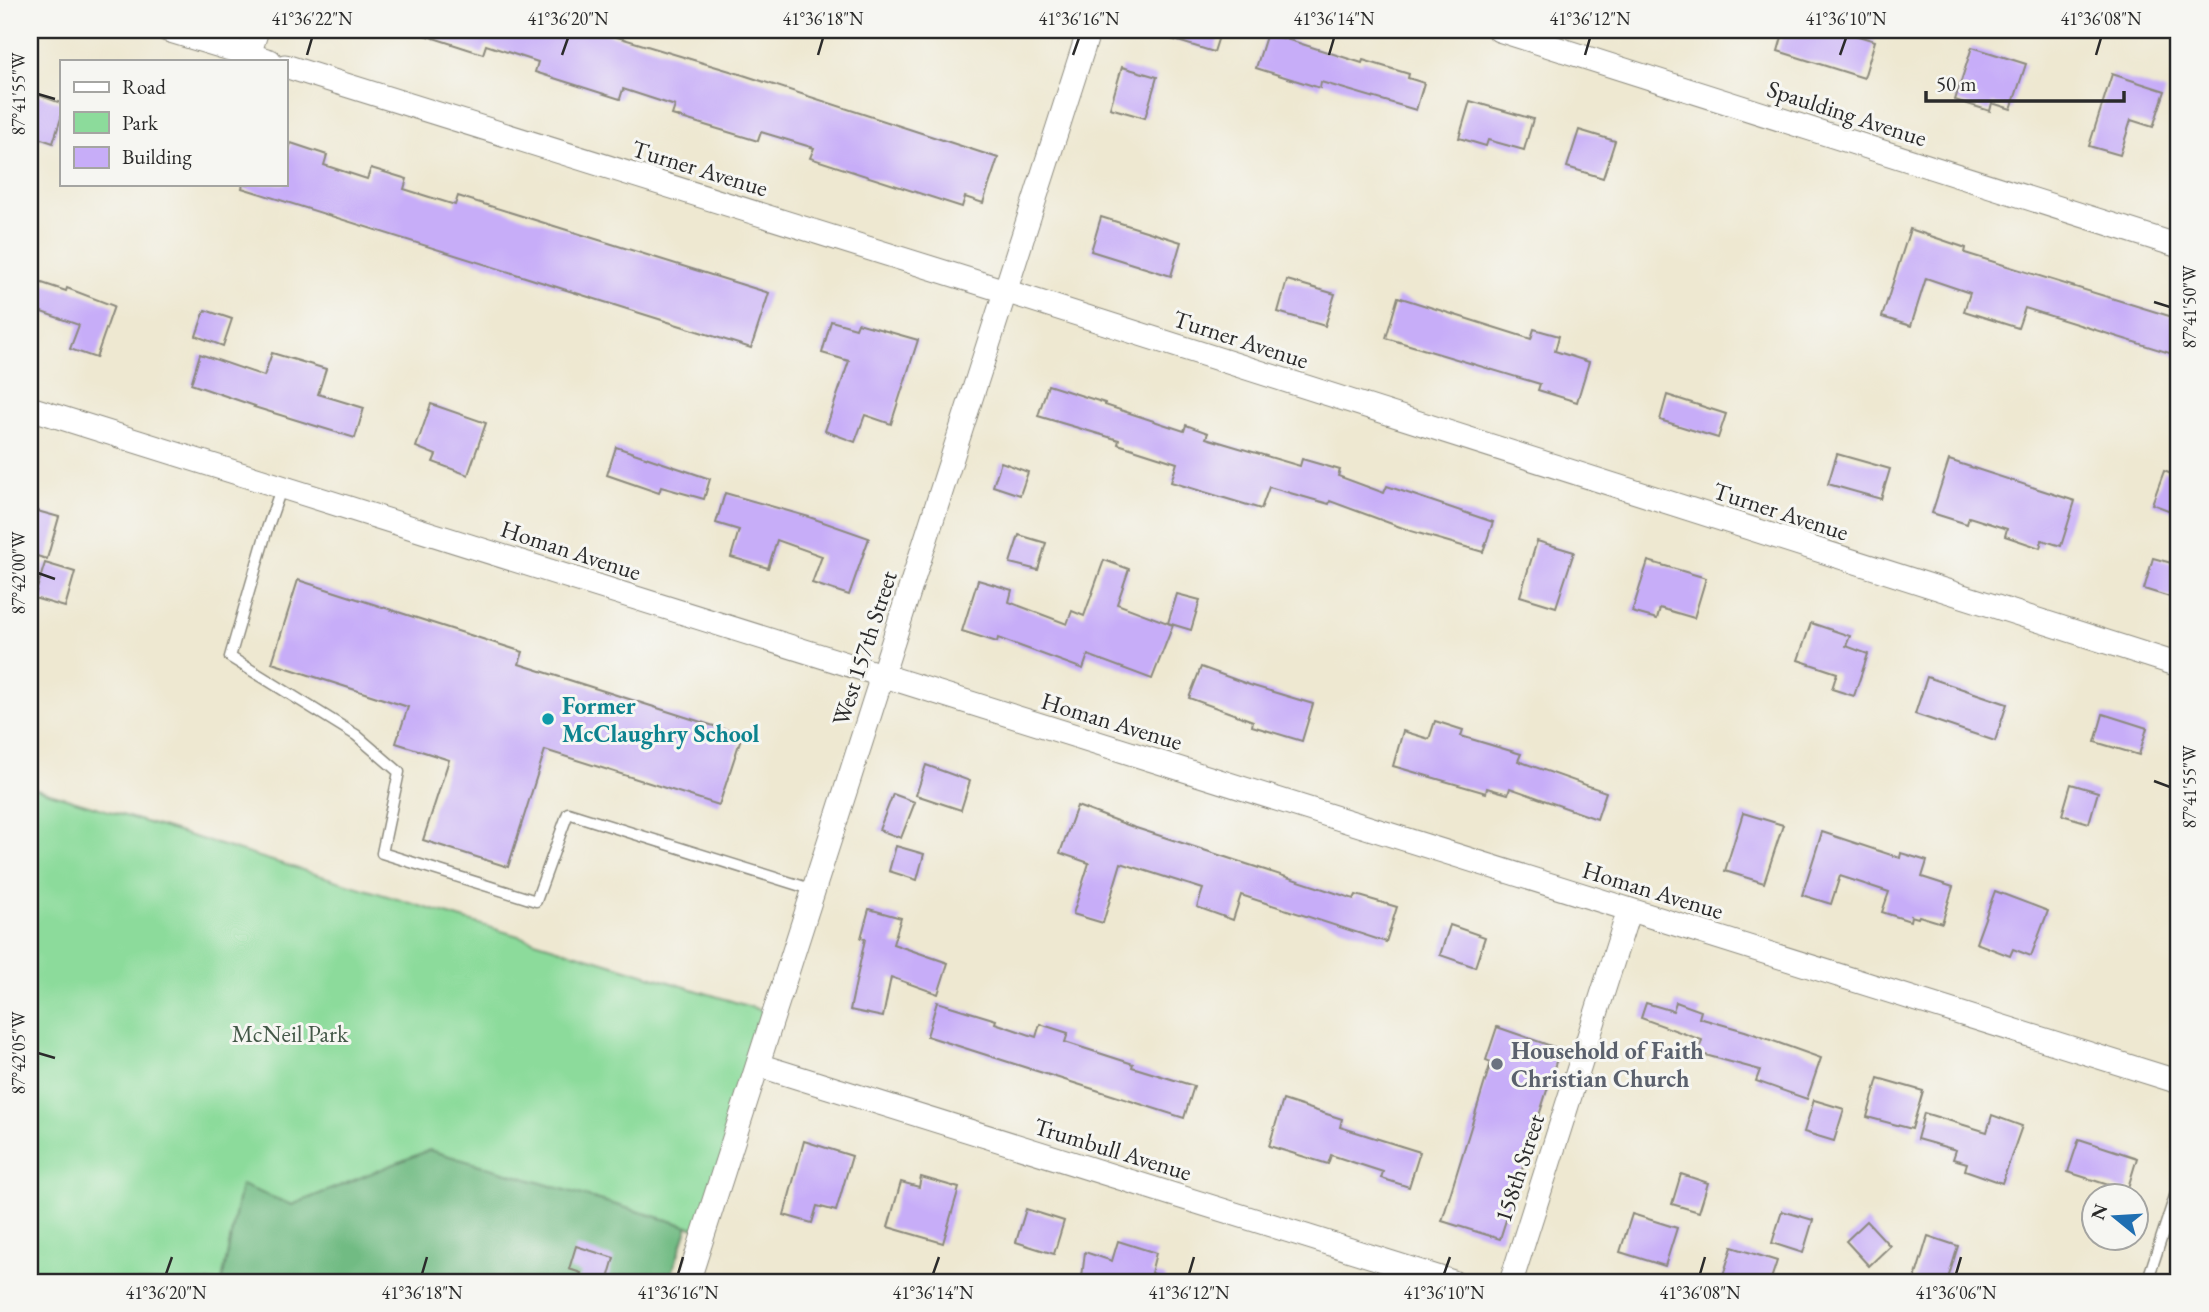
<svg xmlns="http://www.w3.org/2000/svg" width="2209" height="1312" font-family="'EB Garamond',serif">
	<rect width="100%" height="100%" fill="#f6f6f2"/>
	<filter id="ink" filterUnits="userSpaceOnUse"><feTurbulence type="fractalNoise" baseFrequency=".0143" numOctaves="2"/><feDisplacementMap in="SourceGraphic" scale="14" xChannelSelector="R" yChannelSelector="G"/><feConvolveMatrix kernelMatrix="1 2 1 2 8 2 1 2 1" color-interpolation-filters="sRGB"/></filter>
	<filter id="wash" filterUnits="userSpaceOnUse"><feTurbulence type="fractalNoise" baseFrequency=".00686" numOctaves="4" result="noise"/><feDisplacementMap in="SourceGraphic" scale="28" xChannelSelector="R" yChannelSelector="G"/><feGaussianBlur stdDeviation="1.57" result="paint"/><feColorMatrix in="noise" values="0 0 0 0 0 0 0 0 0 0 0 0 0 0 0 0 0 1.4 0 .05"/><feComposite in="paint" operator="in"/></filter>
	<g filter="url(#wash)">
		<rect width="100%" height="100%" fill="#eee8d1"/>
		<polygon fill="#8cdb9b" stroke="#5c8363" stroke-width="2" points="30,787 774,1014 705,1231 429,1151 292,1205 241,1185 222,1282 30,1282"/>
		<polygon fill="#71bb83" stroke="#4e7357" stroke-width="2" points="429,1150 688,1226 669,1282 222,1282 241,1185 292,1205"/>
		<g id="blocks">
			<g fill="#c7adf8">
				<polygon points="421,30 594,30 740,74 998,158 983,203 965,197 962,207 810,158 814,148 761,132 758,141 708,126 672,115 675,106 623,89 620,99 535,72 538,62 486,45 483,54 421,34"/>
				<polygon points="1159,30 1221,30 1214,52 1158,35"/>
				<polygon points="1784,30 1838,30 1875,41 1864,78 1778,51"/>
				<polygon points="1267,33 1362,63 1363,60 1409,74 1408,78 1424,83 1416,110 1321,82 1320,88 1256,68"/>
				<polygon points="1972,47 2026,64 2011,109 1992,103 1990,111 1955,100"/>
				<polygon points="1122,67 1157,77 1145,118 1110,108"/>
				<polygon points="2112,74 2165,91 2153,127 2131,120 2120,155 2089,146"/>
				<polygon points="30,92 61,103 61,118 53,143 30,135"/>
				<polygon points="1470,101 1533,119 1524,150 1488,140 1486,146 1459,138"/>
				<polygon points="1579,130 1615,141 1603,178 1567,167"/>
				<polygon points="291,143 327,155 324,165 367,179 371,168 407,179 404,189 455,205 458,196 769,293 751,348 242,188 243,184 285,184 285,161"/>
				<polygon points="1101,217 1181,242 1171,276 1091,251"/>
				<polygon points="1910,229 1966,248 1965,253 2179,319 2179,356 2025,308 2018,328 1964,311 1970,293 1926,278 1911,326 1882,317"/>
				<polygon points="30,279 66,291 67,288 114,306 96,358 70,349 79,325 30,308"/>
				<polygon points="1287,280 1335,294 1325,326 1278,312"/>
				<polygon points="1398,297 1531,339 1534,329 1559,336 1555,351 1589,362 1577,402 1538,390 1540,384 1386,338"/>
				<polygon points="205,310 232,319 223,346 196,336"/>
				<polygon points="831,321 856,328 858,323 918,340 891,424 865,415 855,442 825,431 849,361 822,353"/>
				<polygon points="272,353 326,369 318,394 364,408 355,438 254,407 255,406 191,384 200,354 264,376"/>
				<polygon points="1048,385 1105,403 1105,405 1184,431 1186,425 1208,433 1206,438 1300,466 1302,459 1340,470 1338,476 1384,493 1387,486 1493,522 1483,552 1411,531 1330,501 1329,504 1269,487 1261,509 1171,482 1177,463 1118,444 1119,440 1038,416"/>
				<polygon points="1667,395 1726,414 1718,438 1660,420"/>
				<polygon points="431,404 486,423 468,475 433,462 436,455 416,447"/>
				<polygon points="616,447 710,479 704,499 661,487 659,493 607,475"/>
				<polygon points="1837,454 1890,469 1881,499 1828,484"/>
				<polygon points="1949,460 2075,501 2061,546 2042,540 2040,548 2005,536 2007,529 1969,517 1967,524 1932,513"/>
				<polygon points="1001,462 1028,472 1020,495 993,486"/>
				<polygon points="2164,471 2179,477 2179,514 2152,504"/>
				<polygon points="725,493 809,517 869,538 849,595 812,583 822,556 777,540 768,568 731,557 739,530 716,523"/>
				<polygon points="30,509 59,517 47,559 30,554"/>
				<polygon points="1019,535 1046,543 1038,570 1010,563"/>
				<polygon points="1537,541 1574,552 1556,607 1520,596"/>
				<polygon points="2153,558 2179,565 2179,600 2144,589"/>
				<polygon points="1104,560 1129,569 1117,604 1173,625 1152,679 1088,655 1083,669 998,638 997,642 962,631 978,580 1012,590 1009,602 1067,624 1072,611 1084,616"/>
				<polygon points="1648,561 1706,578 1694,618 1660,608 1657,619 1632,612"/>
				<polygon points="45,563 75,572 65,607 34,598"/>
				<polygon points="298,580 523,652 519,664 742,735 719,805 545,750 508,867 423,840 449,760 396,743 408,707 272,663"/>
				<polygon points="1177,594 1200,600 1191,630 1168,623"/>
				<polygon points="1811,623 1850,636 1846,646 1868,654 1854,696 1832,689 1837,673 1798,660"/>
				<polygon points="1201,667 1250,685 1313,704 1302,741 1252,726 1253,721 1189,698"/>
				<polygon points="1927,677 2007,704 1995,741 1915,714"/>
				<polygon points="2103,714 2147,728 2139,755 2095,742"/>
				<polygon points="1435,721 1463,730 1461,736 1521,754 1518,761 1606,792 1597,819 1510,788 1508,794 1487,788 1486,793 1393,766 1403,731 1429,739"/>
				<polygon points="926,765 970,781 961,810 916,795"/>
				<polygon points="2071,784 2098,792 2089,823 2062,815"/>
				<polygon points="893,794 915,802 901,838 879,830"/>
				<polygon points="1077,806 1133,827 1354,899 1356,895 1397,907 1386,942 1241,895 1233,920 1197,907 1203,889 1121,863 1103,923 1073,914 1089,863 1060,853"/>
				<polygon points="1743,813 1783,825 1764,883 1725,871"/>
				<polygon points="1822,832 1900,858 1901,853 1927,861 1922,877 1953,887 1942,923 1919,916 1918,918 1911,916 1910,921 1882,912 1889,892 1840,876 1831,904 1802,895"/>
				<polygon points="896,846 924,854 917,880 889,871"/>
				<polygon points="1995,891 2048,911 2031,956 2013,949 2010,956 1976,943"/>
				<polygon points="869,909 901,918 893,944 948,963 938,994 891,977 883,1017 850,1010 865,939 861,938"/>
				<polygon points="1450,925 1485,937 1475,967 1440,955"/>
				<polygon points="937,1002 996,1020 995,1023 1036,1037 1040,1024 1068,1033 1065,1042 1133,1064 1132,1067 1194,1086 1184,1118 927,1036"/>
				<polygon points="1676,1002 1701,1011 1699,1018 1745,1031 1821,1058 1807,1099 1756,1081 1760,1070 1698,1053 1702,1040 1641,1018 1646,1003 1673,1011"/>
				<polygon points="1497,1027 1560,1049 1500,1239 1442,1221 1491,1062 1486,1060"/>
				<polygon points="1878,1078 1923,1091 1912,1129 1867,1117"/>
				<polygon points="1283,1100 1342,1119 1340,1127 1420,1152 1409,1187 1381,1178 1383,1172 1331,1155 1328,1164 1269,1146"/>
				<polygon points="1814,1100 1844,1109 1834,1141 1804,1132"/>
				<polygon points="1924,1113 1987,1132 1992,1115 2022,1126 2002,1183 1965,1170 1967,1163 1953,1159 1956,1150 1917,1139"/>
				<polygon points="2079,1139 2137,1158 2127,1191 2068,1172"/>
				<polygon points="804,1141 852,1156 836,1211 817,1206 812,1223 784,1215"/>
				<polygon points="1681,1174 1708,1183 1699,1212 1672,1204"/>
				<polygon points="921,1177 959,1188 943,1243 888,1227 901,1182 919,1187"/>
				<polygon points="1026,1209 1064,1221 1054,1254 1016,1242"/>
				<polygon points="1782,1211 1813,1220 1803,1253 1772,1243"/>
				<polygon points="1632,1214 1677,1228 1665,1266 1620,1252"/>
				<polygon points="1867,1221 1890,1246 1869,1266 1846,1241"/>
				<polygon points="1928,1236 1958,1246 1947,1282 1914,1282"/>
				<polygon points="1118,1241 1156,1253 1151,1273 1166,1277 1165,1282 1099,1282 1082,1277 1085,1252 1112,1261"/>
				<polygon points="576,1246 614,1258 607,1282 578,1282 581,1273 569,1269"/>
				<polygon points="1732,1247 1777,1261 1770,1282 1721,1282"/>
			</g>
		</g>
	</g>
	<g filter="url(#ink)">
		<use href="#blocks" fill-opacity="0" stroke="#8c8a7e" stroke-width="2"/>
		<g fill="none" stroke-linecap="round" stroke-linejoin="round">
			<g stroke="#8c8a7e" stroke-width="13">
				<g id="service">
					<polyline points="282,486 267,529 230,657 356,735 399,772 382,853 536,901 568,813 814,890"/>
					<polyline points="2147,1282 2179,1184"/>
				</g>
			</g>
			<g stroke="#8c8a7e" stroke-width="25">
				<g id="minor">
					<polyline points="167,30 270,61"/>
					<polyline points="1499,30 2179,246"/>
					<polyline points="249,55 257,30"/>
					<polyline points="285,66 1005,291 2179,665"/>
					<polyline points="30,408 2179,1082"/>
					<polyline points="758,1065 1453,1282"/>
					<polyline points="688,1282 1089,30"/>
					<polyline points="1511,1282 1629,910"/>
				</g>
			</g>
			<use href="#service" stroke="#fff" stroke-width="10"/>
			<use href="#minor" stroke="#fff" stroke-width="23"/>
		</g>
	</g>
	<path fill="none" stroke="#2b2b2b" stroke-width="2.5" d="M307 55 312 38M562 55 568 38M818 55 823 38M1073 55 1079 38M1329 55 1334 38M1585 55 1590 38M1840 55 1846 38M2096 55 2101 38M38 94 55 99M2154 302 2170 307M38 573 55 579M2154 781 2170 787M38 1053 55 1058M166 1274 172 1257M422 1274 427 1257M678 1274 683 1257M933 1274 939 1257M1189 1274 1194 1257M1444 1274 1450 1257M1700 1274 1705 1257M1956 1274 1961 1257"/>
	<circle fill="#0f9aa8" stroke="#f6f6f2" stroke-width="2.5" cx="548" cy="719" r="7"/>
	<circle fill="#6b7280" stroke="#f6f6f2" stroke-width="2.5" cx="1497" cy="1064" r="7"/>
	<g text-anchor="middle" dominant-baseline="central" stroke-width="6" stroke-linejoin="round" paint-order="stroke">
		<g font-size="24" fill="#2b2b2b" stroke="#f6f6f2">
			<text transform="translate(1847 113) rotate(18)">Spaulding Avenue</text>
			<text transform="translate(700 168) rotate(17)">Turner Avenue</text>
			<text transform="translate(1241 339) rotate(18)">Turner Avenue</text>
			<text transform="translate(1781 511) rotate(18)">Turner Avenue</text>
			<text transform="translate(571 550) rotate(18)">Homan Avenue</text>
			<text transform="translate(864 648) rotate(-72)">West 157th Street</text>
			<text transform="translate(1112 721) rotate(17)">Homan Avenue</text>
			<text transform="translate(1653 890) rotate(17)">Homan Avenue</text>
			<text transform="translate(1113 1149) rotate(17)">Trumbull Avenue</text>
			<text transform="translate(1519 1168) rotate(-72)">158th Street</text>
		</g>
		<g font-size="24" font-weight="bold" fill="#0d838f" stroke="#f6f6f2" text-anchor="start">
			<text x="562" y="705">Former<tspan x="562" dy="28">McClaughry School</tspan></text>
		</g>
		<g font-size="24" fill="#435747" stroke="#f6f6f2">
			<text x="290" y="1033">McNeil Park</text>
		</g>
		<g font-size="24" font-weight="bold" fill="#5b616d" stroke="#f6f6f2" text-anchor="start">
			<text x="1511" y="1050">Household of Faith<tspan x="1511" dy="28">Christian Church</tspan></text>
		</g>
	</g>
	<rect width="2209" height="1312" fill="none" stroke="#f6f6f2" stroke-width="77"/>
	<rect x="60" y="60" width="228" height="126" fill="#f6f6f2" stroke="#a5a5a2" stroke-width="2"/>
	<rect x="74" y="82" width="35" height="10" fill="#ffffff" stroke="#a5a5a2" stroke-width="2"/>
	<text x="122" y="94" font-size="21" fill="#2b2b2b">Road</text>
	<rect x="74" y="112" width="35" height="21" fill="#8cdb9b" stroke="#a5a5a2" stroke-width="2"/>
	<text x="122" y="130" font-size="21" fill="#2b2b2b">Park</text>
	<rect x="74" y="147" width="35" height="21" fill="#c7adf8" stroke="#a5a5a2" stroke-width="2"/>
	<text x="122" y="164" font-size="21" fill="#2b2b2b">Building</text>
	<g transform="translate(2115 1217) rotate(288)"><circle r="33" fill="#f6f6f2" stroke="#a5a5a2" stroke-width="2"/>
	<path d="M0-5L12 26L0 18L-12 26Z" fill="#1f6fb2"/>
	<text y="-10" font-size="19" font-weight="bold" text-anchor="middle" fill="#2b2b2b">N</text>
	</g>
	<path d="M1926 91v10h198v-10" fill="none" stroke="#2b2b2b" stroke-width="3.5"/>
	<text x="1936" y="91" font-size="21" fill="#2b2b2b" stroke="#f6f6f2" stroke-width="5" paint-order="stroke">50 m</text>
	<rect x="38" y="38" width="2132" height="1236" fill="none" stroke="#2b2b2b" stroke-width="2.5"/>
	<g font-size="18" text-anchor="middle" fill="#2b2b2b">
		<text x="312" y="25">41°36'22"N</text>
		<text x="568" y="25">41°36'20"N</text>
		<text x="823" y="25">41°36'18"N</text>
		<text x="1079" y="25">41°36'16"N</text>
		<text x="1334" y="25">41°36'14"N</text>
		<text x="1590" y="25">41°36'12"N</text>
		<text x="1846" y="25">41°36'10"N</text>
		<text x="2101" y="25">41°36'08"N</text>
		<text transform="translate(19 94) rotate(-90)" y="6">87°41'55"W</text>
		<text transform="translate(2190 307) rotate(-90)" y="6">87°41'50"W</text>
		<text transform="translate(19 573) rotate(-90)" y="6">87°42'00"W</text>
		<text transform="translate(2190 787) rotate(-90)" y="6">87°41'55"W</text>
		<text transform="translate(19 1053) rotate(-90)" y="6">87°42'05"W</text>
		<text x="166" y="1299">41°36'20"N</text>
		<text x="422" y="1299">41°36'18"N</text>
		<text x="678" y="1299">41°36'16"N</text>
		<text x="933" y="1299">41°36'14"N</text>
		<text x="1189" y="1299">41°36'12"N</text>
		<text x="1444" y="1299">41°36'10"N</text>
		<text x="1700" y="1299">41°36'08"N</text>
		<text x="1956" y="1299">41°36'06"N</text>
	</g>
</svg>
